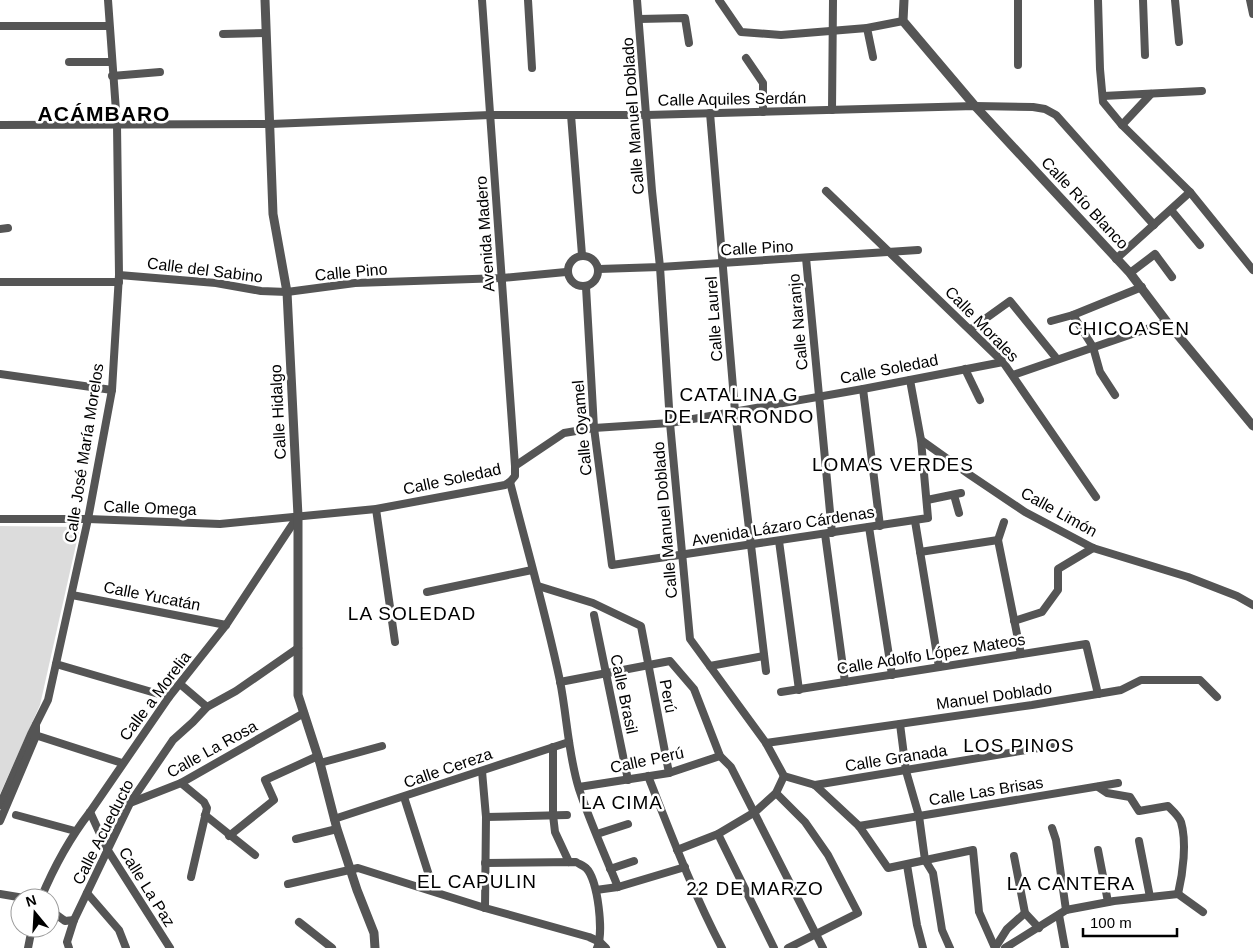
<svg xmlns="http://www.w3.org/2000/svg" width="1253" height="948" font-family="Helvetica,sans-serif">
	<rect width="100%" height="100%" fill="#fff"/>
	<polygon fill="#dcdcdc" points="0,526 80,527 40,705 0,794"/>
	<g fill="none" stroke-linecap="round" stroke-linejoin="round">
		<g stroke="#555" stroke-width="8">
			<polyline points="482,0 515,466"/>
			<polyline points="528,0 532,68"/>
			<polyline points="637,0 652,191 660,267 670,423 690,639 766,743 784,776 815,785 859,826 888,868 973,850 979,912 995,948"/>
			<polyline points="719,0 741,32 781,35 867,28 903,21"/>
			<polyline points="1018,0 1018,65"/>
			<polyline points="1098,0 1100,69 1103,102 1122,125 1190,192 1253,270"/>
			<polyline points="1143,0 1145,55"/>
			<polyline points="1175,0 1179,42"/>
			<polyline points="1250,0 1253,14"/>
			<polyline points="639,19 685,18 689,43"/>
			<polyline points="0,26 109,26"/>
			<polyline points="867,28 873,57"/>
			<polyline points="223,34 266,33"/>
			<polyline points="746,58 763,83 763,112"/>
			<polyline points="69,62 111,62"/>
			<polyline points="112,76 160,72"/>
			<polyline points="1103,96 1202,91"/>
			<polyline points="832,110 833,0"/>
			<polyline points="710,113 735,411 766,671"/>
			<polyline points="571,115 582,255"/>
			<polyline points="0,125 271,124 490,115 647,115 975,106 1033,107 1045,109 1056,115 1154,225"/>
			<polyline points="1122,125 1151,94"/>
			<polyline points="826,191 1003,362 1096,497"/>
			<polyline points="1171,210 1200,245"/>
			<polyline points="0,229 8,228"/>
			<circle cx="583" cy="271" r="15"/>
			<polyline points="806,258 832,533"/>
			<polyline points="1116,259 1190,192"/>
			<polyline points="599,269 660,267 918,250"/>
			<polyline points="1130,273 1155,254 1172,277"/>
			<polyline points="119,275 216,283 261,291 287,292 355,283 502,278 566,272"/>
			<polyline points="0,282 119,282"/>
			<polyline points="586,287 594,428 612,565 928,518 921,440 910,380"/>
			<polyline points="1073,315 1093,347 1100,372 1115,395"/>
			<polyline points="1051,321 1073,315 1142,287"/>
			<polyline points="971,329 1010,301 1057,359"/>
			<polyline points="965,369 980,400"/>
			<polyline points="0,374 112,390"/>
			<polyline points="1013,375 1167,322"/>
			<polyline points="863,389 880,526"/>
			<polyline points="921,440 970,475 1025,512 1093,548 1188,577 1237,596 1253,605"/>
			<path d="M510 482C527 549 546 614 560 681 567 716 568 754 579 789 590 822 605 855 618 887"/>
			<polyline points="954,495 959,513"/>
			<polyline points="927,500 961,493"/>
			<polyline points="376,509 395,642"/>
			<polyline points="0,519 88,519 220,524 376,509 505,485 510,482 515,476 515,466 564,433 594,428 670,423 863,389 1003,362"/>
			<polyline points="915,521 939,667"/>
			<polyline points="869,527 892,675"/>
			<polyline points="825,534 845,682"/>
			<polyline points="998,540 1021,654"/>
			<polyline points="998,540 1004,522"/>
			<polyline points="779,541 799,690"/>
			<polyline points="920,552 998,540"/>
			<polyline points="538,586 593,603 641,626 669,773"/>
			<polyline points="427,592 532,570"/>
			<polyline points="72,595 226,625"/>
			<polyline points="594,615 628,780"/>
			<polyline points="1014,621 1042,612 1058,590 1058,569 1093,548"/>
			<polyline points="56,664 169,697"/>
			<polyline points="710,666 764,656"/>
			<polyline points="560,682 670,661 694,689 720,756 731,767 823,948"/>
			<polyline points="180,684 207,707"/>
			<polyline points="781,692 1086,644 1098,694"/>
			<polyline points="900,724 906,771 919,816 925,860 933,873 942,930 950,948"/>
			<polyline points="32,734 122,763"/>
			<polyline points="766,743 1032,705 1121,690 1141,680 1200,680 1217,697"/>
			<polyline points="553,747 553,815 555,832 569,862"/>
			<polyline points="320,763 382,746"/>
			<polyline points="482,771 486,817 485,908"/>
			<path d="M648 776C671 834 693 893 722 948"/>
			<polyline points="181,783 204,802 207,808 191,877"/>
			<polyline points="815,785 1069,743"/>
			<polyline points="579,787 669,773 720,756"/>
			<path d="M1098 787 1107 793 1130 797 1139 811 1168 806C1172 810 1179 816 1181 822 1187 842 1183 873 1178 894"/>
			<polyline points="776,793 805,822 828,855 858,913 788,948"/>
			<polyline points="404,797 434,891"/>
			<polyline points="130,803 181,783 304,713"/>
			<polyline points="0,805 31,734 48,700 88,519 112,390 119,275 117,125 108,0"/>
			<polyline points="90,812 107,849 170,948"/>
			<polyline points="16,815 75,831"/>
			<polyline points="205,815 255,855"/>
			<polyline points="486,817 567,815"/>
			<polyline points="334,819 569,742"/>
			<polyline points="0,821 36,736 36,725"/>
			<polyline points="859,826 1118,783"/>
			<polyline points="1052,828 1056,840 1066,910"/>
			<polyline points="597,834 628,824"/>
			<polyline points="718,834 774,948"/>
			<polyline points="229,836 274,800 265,780 318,756"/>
			<polyline points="296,839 337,829"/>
			<polyline points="1139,841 1150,897"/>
			<polyline points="677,850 718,834 755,812 776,793 784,776"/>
			<polyline points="1098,850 1108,902"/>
			<polyline points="1014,856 1025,913 1039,928"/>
			<path d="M485 863 576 862C579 864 584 866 586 868 598 879 604 934 597 948"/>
			<polyline points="907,865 917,925 923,948"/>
			<polyline points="610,869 634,861"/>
			<polyline points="288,884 358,868 485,908 589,937 600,942 606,948"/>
			<polyline points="596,890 618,887 685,867"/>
			<polyline points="87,893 119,930 126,948"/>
			<polyline points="0,894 24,898"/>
			<path d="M41 898C54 867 69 839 90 812L169 697 226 625 298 516"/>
			<polyline points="50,910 65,921 74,920"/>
			<polyline points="1059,915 1065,948"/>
			<polyline points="299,922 332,948"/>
			<polyline points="28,948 32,928"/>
			<polyline points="69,948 67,942 74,920 130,803 173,740 193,722 207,707 236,691 298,648"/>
			<polyline points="995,948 1007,929 1025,913"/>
			<polyline points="1005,948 1066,910 1114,901 1178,894 1203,912"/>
		</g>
		<g stroke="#555" stroke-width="9">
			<polyline points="265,0 273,214 287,292 298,516 298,695 320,763 337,829 357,890 374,933 375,948"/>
			<polyline points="904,0 903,21 975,106 1130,273 1167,322 1253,426"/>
		</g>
	</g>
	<g text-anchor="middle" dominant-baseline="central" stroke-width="5" stroke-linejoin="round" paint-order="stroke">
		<g font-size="16" fill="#000" stroke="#fff">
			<text transform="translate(732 99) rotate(-1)">Calle Aquiles Serdán</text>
			<text transform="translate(633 116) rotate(-94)">Calle Manuel Doblado</text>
			<text transform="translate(1085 203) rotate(47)">Calle Río Blanco</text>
			<text transform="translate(485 234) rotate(-94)">Avenida Madero</text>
			<text transform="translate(757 248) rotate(-3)">Calle Pino</text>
			<text transform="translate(205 270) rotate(7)">Calle del Sabino</text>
			<text transform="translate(351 272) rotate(-5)">Calle Pino</text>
			<text transform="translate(714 319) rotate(-94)">Calle Laurel</text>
			<text transform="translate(798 322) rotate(-95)">Calle Naranjo</text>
			<text transform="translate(982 324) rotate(46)">Calle Morales</text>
			<text transform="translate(889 369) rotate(-11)">Calle Soledad</text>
			<text transform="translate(278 412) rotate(-93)">Calle Hidalgo</text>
			<text transform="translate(582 428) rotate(-95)">Calle Oyamel</text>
			<text transform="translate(84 453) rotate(-81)">Calle José María Morelos</text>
			<text transform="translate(452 479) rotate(-12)">Calle Soledad</text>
			<text transform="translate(150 508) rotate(2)">Calle Omega</text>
			<text transform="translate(1059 512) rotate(29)">Calle Limón</text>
			<text transform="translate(665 520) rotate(-95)">Calle Manuel Doblado</text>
			<text transform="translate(783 526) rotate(-9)">Avenida Lázaro Cárdenas</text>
			<text transform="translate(152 596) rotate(11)">Calle Yucatán</text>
			<text transform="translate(931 654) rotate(-9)">Calle Adolfo López Mateos</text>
			<text transform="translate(624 694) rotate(78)">Calle Brasil</text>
			<text transform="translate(155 696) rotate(-53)">Calle a Morelia</text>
			<text transform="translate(668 696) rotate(79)">Perú</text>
			<text transform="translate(994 696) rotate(-8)">Manuel Doblado</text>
			<text transform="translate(212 749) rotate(-29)">Calle La Rosa</text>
			<text transform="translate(896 758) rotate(-9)">Calle Granada</text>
			<text transform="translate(647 760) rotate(-12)">Calle Perú</text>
			<text transform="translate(448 768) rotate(-19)">Calle Cereza</text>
			<text transform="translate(986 791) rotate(-9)">Calle Las Brisas</text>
			<text transform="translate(103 832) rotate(-63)">Calle Acueducto</text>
			<text transform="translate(147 887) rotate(58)">Calle La Paz</text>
		</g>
		<g font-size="19" letter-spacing="1" fill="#000" stroke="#fff">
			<text x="1129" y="328">CHICOASEN</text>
			<text x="739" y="394">CATALINA G<tspan x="739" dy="22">DE LARRONDO</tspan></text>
			<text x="893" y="464">LOMAS VERDES</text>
			<text x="412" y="613">LA SOLEDAD</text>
			<text x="1019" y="745">LOS PINOS</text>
			<text x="622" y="802">LA CIMA</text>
			<text x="477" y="881">EL CAPULIN</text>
			<text x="1071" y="883">LA CANTERA</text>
			<text x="755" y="888">22 DE MARZO</text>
		</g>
		<g font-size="21" font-weight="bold" letter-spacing="1" fill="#000" stroke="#fff">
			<text x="104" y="113">ACÁMBARO</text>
		</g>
	</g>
	<g transform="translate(35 913) rotate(342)"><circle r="24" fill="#ffffff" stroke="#999999"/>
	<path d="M0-4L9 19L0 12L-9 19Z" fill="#000000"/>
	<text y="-8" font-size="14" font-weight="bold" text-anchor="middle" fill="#000000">N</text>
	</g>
	<path d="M1083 928v8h94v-8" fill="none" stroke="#000000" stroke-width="2.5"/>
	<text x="1090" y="928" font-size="15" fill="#000000" stroke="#ffffff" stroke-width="4" paint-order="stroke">100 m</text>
</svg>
